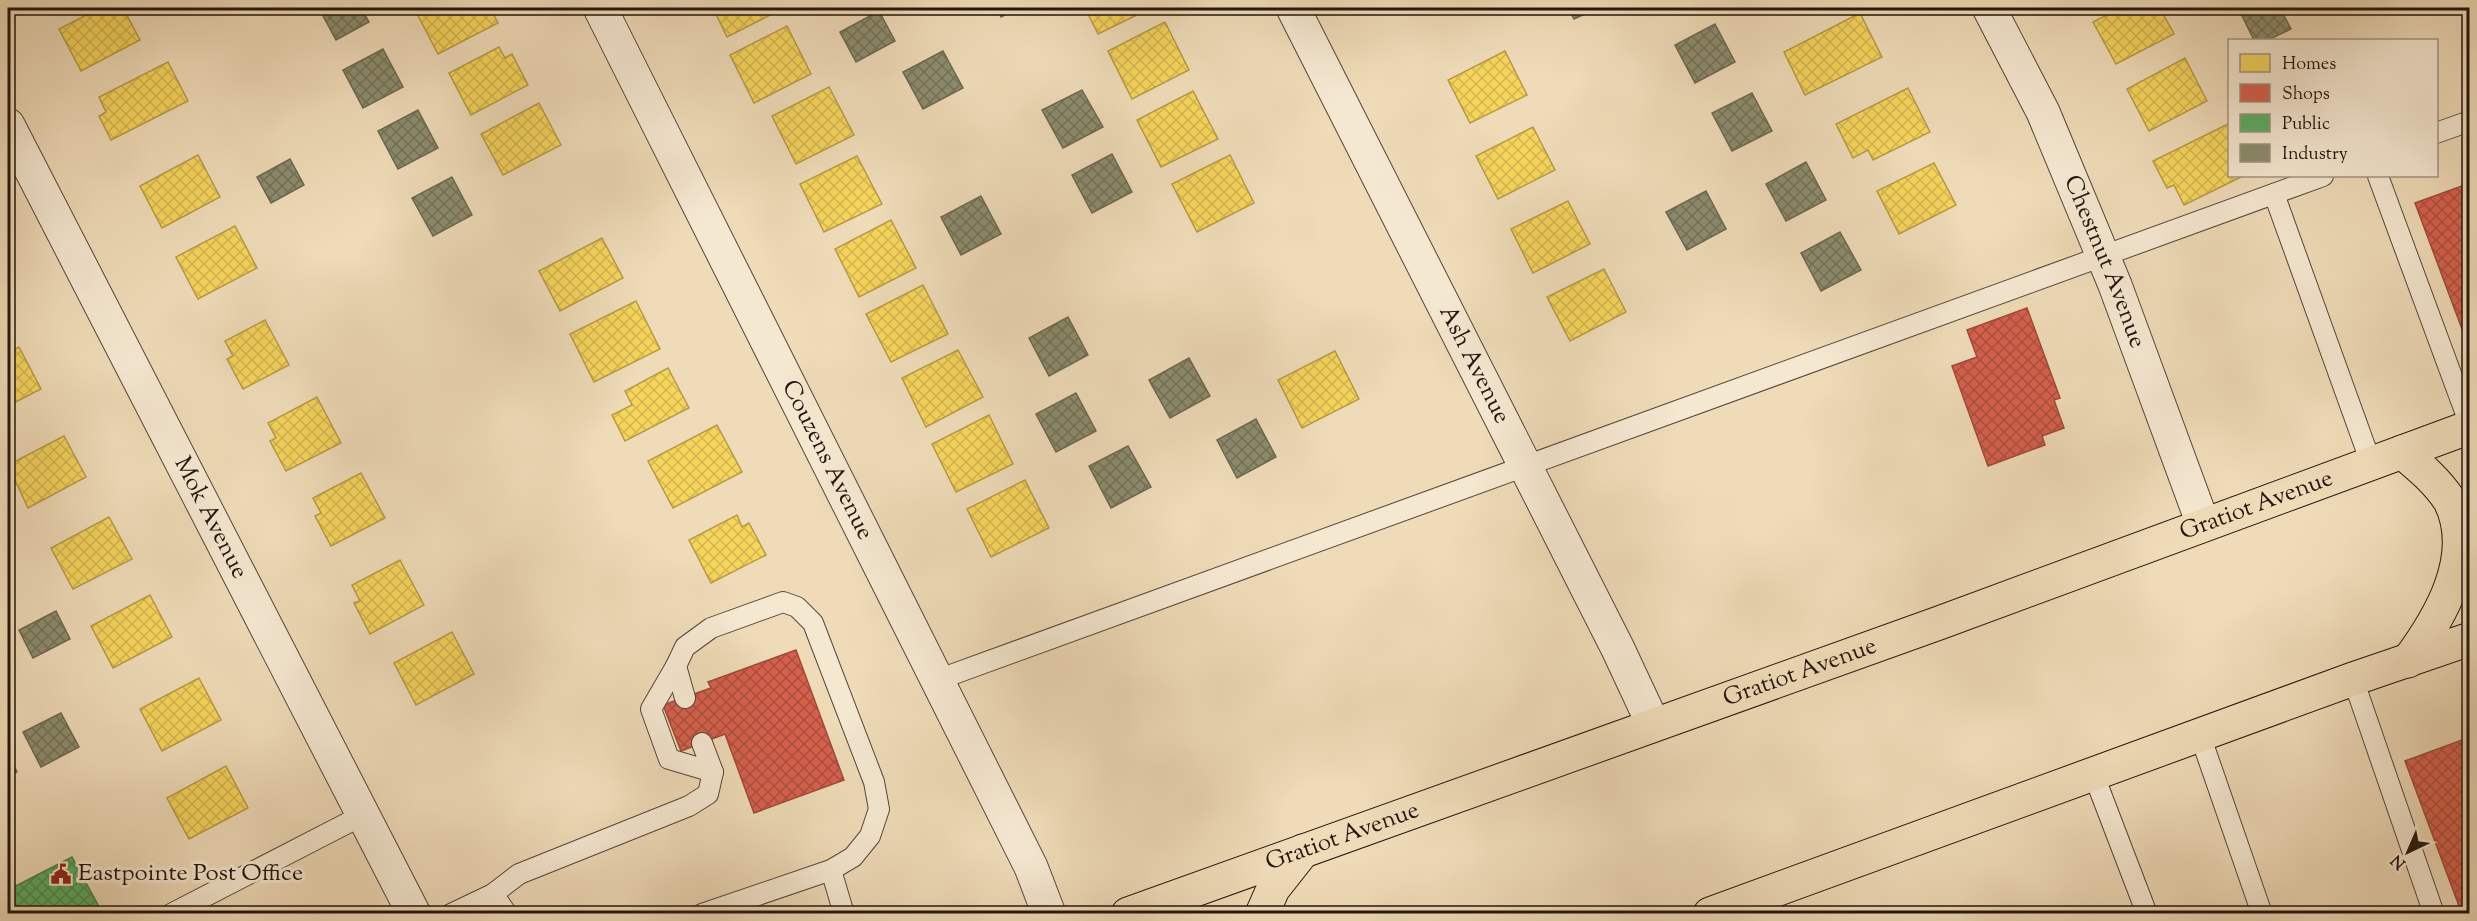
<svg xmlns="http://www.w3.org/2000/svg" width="2477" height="921" font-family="'Sorts Mill Goudy',serif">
	<defs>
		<pattern id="homes-cross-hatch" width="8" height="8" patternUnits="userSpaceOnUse" patternTransform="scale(1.5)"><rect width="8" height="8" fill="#f6d55c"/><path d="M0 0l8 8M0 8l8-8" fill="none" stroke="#d3b64f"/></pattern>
		<pattern id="shops-cross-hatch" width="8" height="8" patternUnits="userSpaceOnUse" patternTransform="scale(1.5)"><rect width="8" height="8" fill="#d6604d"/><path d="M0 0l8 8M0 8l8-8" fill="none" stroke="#ad4e3e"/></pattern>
		<pattern id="public-cross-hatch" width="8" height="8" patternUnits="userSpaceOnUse" patternTransform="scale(1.5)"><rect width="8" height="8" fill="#5aae61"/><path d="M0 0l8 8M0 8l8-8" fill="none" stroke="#4a8c4e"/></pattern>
		<pattern id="industry-cross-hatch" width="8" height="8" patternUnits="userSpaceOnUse" patternTransform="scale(1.5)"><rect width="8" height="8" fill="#8c8c6e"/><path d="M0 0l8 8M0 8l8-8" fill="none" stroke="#727159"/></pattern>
	</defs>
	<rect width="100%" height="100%" fill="#efdbb8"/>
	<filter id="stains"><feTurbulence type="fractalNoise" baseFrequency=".00333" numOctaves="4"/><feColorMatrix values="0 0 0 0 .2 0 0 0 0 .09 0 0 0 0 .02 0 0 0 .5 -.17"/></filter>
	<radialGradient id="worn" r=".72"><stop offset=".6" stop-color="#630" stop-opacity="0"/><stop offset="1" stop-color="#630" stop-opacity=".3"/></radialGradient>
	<g fill="url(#homes-cross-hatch)" stroke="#b69b45" stroke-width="1.5">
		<polygon points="100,8 123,8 140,40 81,71 59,29"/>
		<polygon points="420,8 490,8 498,23 438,54 415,10"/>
		<polygon points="713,8 784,8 727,37"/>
		<polygon points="1085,8 1151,8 1098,34"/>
		<polygon points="2121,8 2160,8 2174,34 2116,64 2093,22"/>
		<polygon points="1860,13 1882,57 1805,95 1784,52"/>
		<polygon points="1165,22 1189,70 1132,99 1108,51"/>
		<polygon points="787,26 811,74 754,103 730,55"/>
		<polygon points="499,47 505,58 512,54 528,85 471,115 449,73"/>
		<polygon points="1505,51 1527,95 1470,123 1448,80"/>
		<polygon points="2185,58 2207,101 2149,131 2127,89"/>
		<polygon points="168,62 188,101 111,140 99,116 106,112 99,97"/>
		<polygon points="829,87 854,135 796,164 772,116"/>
		<polygon points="1908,88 1930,132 1873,160 1868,150 1853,158 1836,124"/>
		<polygon points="1193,91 1218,139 1161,167 1137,120"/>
		<polygon points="539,103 561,145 503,175 481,134"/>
		<polygon points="2230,123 2230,176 2243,176 2184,205 2174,185 2167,188 2153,161"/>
		<polygon points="1533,127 1555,170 1498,199 1476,156"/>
		<polygon points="198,155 220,197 162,228 140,186"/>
		<polygon points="1230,155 1254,203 1197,232 1172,184"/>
		<polygon points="857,156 882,204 824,232 800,184"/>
		<polygon points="1934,163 1956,205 1899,234 1877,191"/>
		<polygon points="1568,201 1590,244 1533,273 1511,229"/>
		<polygon points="891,220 916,268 859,297 835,249"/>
		<polygon points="235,226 257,268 198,299 176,257"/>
		<polygon points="602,238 623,278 560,311 539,271"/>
		<polygon points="1604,269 1626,312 1570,341 1547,297"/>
		<polygon points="923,285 948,334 891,362 866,314"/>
		<polygon points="636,301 660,349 594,382 570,334"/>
		<polygon points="265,320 289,365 243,389 227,359 233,356 225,341"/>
		<polygon points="19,347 41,389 8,406 8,353"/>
		<polygon points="958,350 983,397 926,427 902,378"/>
		<polygon points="1335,351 1359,399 1302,428 1278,380"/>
		<polygon points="668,368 689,408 625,441 612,415 632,405 625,391"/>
		<polygon points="317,397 341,443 286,471 270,441 276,438 268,423"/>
		<polygon points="989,415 1013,464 956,492 932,444"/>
		<polygon points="717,425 742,472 673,508 648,461"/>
		<polygon points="64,436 86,477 28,508 8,465"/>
		<polygon points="361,473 385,518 331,546 315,516 321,513 313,498"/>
		<polygon points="1025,480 1049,528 991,557 967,509"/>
		<polygon points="737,515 742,527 749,523 766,555 711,583 689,540"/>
		<polygon points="109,517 132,559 73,589 51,548"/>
		<polygon points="400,560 424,605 370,634 354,603 360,601 352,585"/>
		<polygon points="150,595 172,637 113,668 91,626"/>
		<polygon points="452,632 474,674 416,705 394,663"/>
		<polygon points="199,678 221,720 162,751 140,709"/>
		<polygon points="226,766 248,808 189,839 167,798"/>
	</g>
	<g fill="url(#shops-cross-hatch)" stroke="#a04a3a" stroke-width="1.5">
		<polygon points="2470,183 2470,335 2465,337 2415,203"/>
		<polygon points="2027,308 2060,398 2054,400 2064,428 2042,436 2045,445 1988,466 1952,366 1977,357 1967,330"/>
		<polygon points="796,650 844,780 754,813 725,734 681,751 663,705 711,688 708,682"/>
		<polygon points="2470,737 2470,914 2462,914 2405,761"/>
	</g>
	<polygon fill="url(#public-cross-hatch)" stroke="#498048" stroke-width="1.5" points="72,857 103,914 8,914 8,890"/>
	<g fill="url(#industry-cross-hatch)" stroke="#6c6851" stroke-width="1.5">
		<polygon points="335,8 361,8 369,22 336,40 322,14"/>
		<polygon points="996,8 1019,8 1001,17"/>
		<polygon points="1568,8 1598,8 1574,19"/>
		<polygon points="2250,8 2280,8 2291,29 2268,40 2254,40 2240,12"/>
		<polygon points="879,11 895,41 856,62 840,32"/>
		<polygon points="1715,24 1735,62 1695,83 1675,45"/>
		<polygon points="383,49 403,87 363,108 343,70"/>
		<polygon points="943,51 963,88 923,109 903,72"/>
		<polygon points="1082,90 1103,127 1063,148 1042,110"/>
		<polygon points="1752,93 1772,131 1732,151 1712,113"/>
		<polygon points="418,110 438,148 398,169 378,131"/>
		<polygon points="1112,154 1132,192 1092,213 1072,175"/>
		<polygon points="290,159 304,185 271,203 257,177"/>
		<polygon points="1806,162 1826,200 1786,221 1766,184"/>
		<polygon points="452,177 472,215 433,236 412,198"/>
		<polygon points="1706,191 1726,229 1687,250 1666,212"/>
		<polygon points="981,196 1001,234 961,255 941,217"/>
		<polygon points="1840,232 1861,270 1821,291 1801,253"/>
		<polygon points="1068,317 1088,355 1049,376 1029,338"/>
		<polygon points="1189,358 1210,396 1170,418 1149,380"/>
		<polygon points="1076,393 1096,431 1056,452 1036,414"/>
		<polygon points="1256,419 1276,457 1237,478 1217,440"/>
		<polygon points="1128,446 1151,487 1111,508 1089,466"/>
		<polygon points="56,611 70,639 33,658 19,630"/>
		<polygon points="61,713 79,747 41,767 23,732"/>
		<polygon points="8,753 17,772 8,777"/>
	</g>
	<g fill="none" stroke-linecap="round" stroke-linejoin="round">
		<g stroke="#554638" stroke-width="22">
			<g id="lane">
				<polyline points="2436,133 2470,121"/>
				<polyline points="2378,176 2470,425"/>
				<polyline points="2274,194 2371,463"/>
				<polyline points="676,666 651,709 669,759 713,772"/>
				<polyline points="2353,679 2434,914"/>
				<polyline points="937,680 2323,176"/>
				<polyline points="685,698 676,666 685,647 711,628 783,602 797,607 813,623 874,782 879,809 870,836 853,857 831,870 702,914"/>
				<polyline points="2200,735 2262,914"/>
				<polyline points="2093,773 2147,914"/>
				<polyline points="831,870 844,914"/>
				<polyline points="493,894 507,914"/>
				<polyline points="171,914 363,815"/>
				<polyline points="451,914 493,894 519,874 689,806 708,794 713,772 702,743"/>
			</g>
		</g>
		<g stroke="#554638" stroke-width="35">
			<g id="street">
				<path id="s1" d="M600 8 1031 867 1049 914"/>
				<path id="s2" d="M1293 8 1618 649 1653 724"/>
				<path id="s3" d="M1989 8 2043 112 2115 285 2203 524"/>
				<path id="s4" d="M8 125 414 914"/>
			</g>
		</g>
		<g stroke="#22150e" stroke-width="35">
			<g id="primary">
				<path d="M2402 452C2420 467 2437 481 2450 501 2477 556 2440 618 2408 661"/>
				<path id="s5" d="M1128 914 1939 623 2470 427"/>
				<polyline points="1262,914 1273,889 1303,851"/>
				<polyline points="1710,914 2353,679 2470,639"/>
			</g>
		</g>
		<use href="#lane" stroke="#f5e8d1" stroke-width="20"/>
		<use href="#street" stroke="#f5e8d1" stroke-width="33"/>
		<use href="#primary" stroke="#efdbb8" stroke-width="33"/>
	</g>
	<defs>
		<g id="civic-bare" transform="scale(1.62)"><path d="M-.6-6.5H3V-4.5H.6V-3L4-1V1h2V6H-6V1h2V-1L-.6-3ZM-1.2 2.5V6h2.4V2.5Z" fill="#8f2418" stroke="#f5e8d1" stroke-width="2.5" paint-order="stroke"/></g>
	</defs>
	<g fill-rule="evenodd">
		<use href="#civic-bare" x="61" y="874"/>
	</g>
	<g text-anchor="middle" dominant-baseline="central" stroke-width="6" stroke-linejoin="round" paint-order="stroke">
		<g font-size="24" fill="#22150e" stroke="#f5e8d1">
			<text stroke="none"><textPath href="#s3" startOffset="279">Chestnut Avenue</textPath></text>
			<text stroke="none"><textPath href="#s2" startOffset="400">Ash Avenue</textPath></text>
			<text stroke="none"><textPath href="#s1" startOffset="506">Couzens Avenue</textPath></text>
			<text stroke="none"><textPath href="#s5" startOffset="1200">Gratiot Avenue</textPath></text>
			<text stroke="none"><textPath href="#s4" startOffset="442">Mok Avenue</textPath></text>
			<text stroke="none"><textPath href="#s5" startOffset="714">Gratiot Avenue</textPath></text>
			<text stroke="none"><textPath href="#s5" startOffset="228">Gratiot Avenue</textPath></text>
		</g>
		<g font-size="24" fill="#22150e" stroke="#f5e8d1" text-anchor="start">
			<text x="78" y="874">Eastpointe Post Office</text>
		</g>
	</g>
	<rect width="2477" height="921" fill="none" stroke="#efdbb8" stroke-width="30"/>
	<rect x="9" y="9" width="2459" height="903" fill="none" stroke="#22150e" stroke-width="3"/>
	<rect x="15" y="15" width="2447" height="891" fill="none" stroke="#22150e" stroke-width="1.5"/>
	<rect x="2228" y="39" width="210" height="138" fill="#f5e8d1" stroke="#a19483" stroke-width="1.5"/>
	<rect x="2240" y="54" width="30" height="18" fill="#f6d55c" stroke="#a19483" stroke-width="1.5"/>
	<text x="2282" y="69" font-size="18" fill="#22150e">Homes</text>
	<rect x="2240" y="84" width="30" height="18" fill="#d6604d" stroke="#a19483" stroke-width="1.5"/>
	<text x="2282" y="99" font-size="18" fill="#22150e">Shops</text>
	<rect x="2240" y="114" width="30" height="18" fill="#5aae61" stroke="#a19483" stroke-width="1.5"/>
	<text x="2282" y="129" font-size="18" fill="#22150e">Public</text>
	<rect x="2240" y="144" width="30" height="18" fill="#8c8c6e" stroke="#a19483" stroke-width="1.5"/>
	<text x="2282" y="159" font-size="18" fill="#22150e">Industry</text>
	<g transform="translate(2408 852) rotate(224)" stroke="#f5e8d1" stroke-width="4.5" paint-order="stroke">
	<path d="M0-4.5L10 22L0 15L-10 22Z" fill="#22150e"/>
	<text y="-9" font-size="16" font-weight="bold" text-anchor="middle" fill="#22150e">N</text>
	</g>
	<rect width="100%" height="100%" filter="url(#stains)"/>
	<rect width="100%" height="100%" fill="url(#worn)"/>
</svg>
